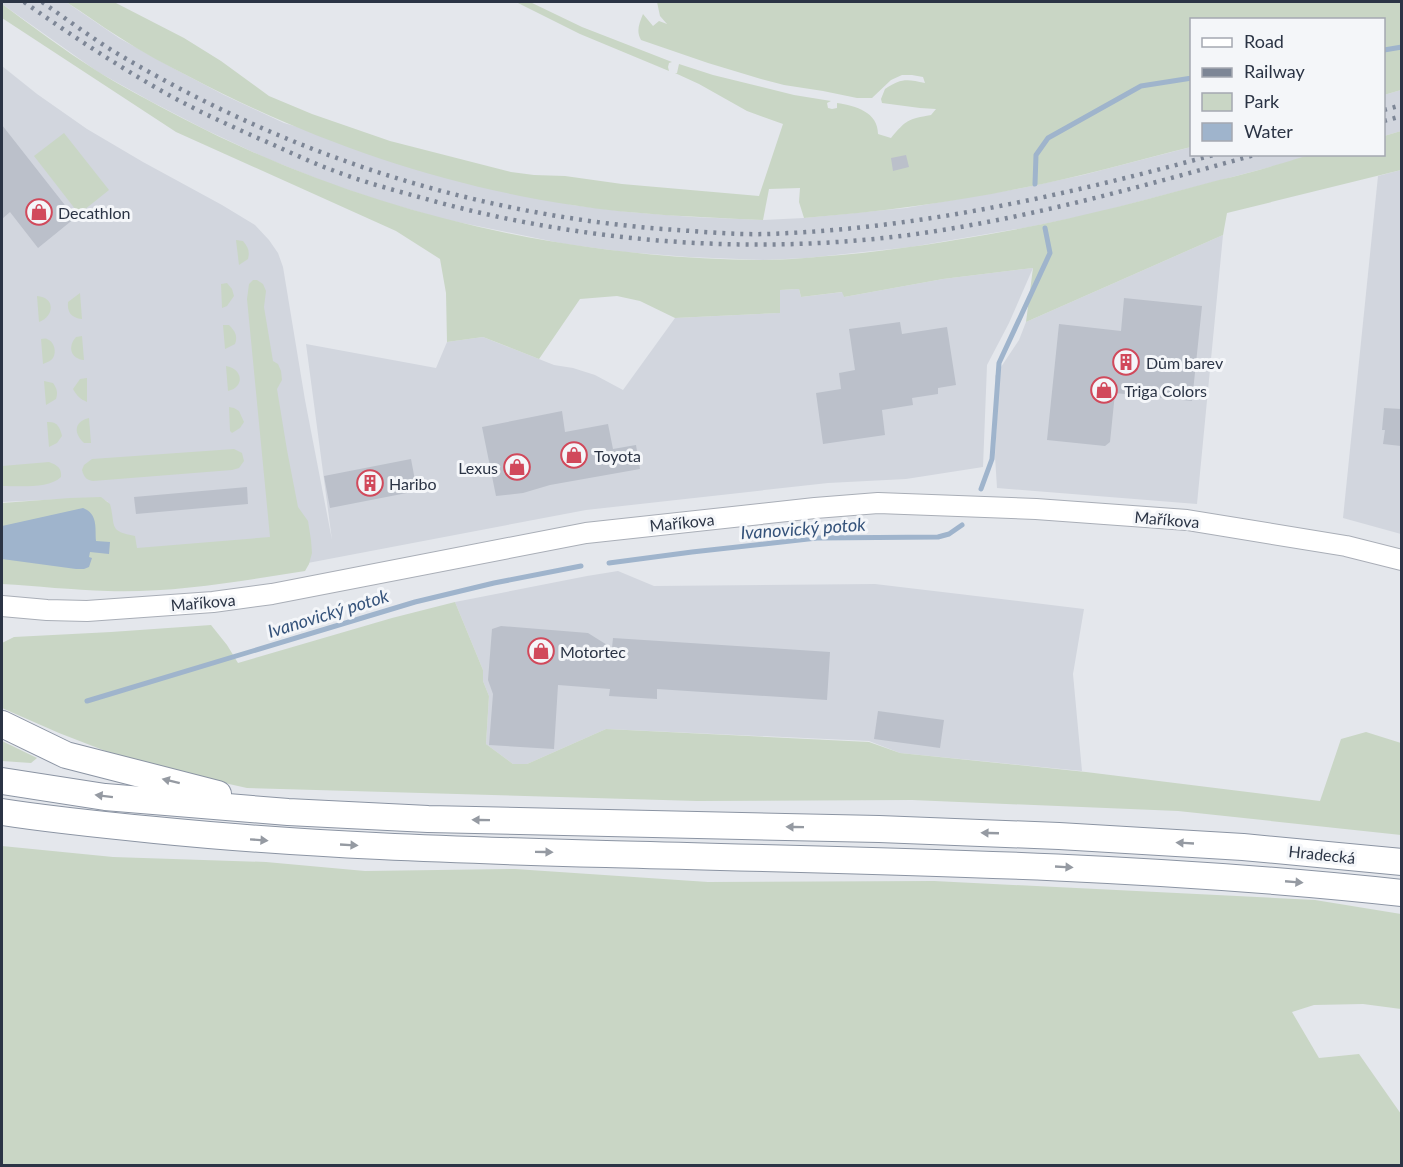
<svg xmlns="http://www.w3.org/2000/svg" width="1403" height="1167" font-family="Lato,sans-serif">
	<rect width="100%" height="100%" fill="#e4e7ec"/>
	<g fill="#d2d6de">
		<polygon points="2,2 66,2 119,38 171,67 224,95 284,123 572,205 629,212 692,217 763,220 804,218 906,208 1022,188 1083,175 1191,147 1192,154 1315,155 1092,214 1029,227 911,247 807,258 763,260 689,257 625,252 565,244 443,219 381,201 328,183 268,159 206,130 152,102 98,72 2,4"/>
		<polygon points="2,66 37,94 87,129 143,162 222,205 255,225 269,240 278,253 283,267 305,400 332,540 306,344 436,368 447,342 483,337 554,365 573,368 595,375 623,390 675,318 779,313 780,290 799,289 801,297 843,292 844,297 943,279 1033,268 1009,323 987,365 983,467 906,479 828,483 586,510 250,574 114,588 108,502 101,498 87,498 2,502"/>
		<polygon points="1401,90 1401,131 1384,136 1384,95"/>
		<polygon points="1401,170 1401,534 1343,518 1378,176"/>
		<polygon points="1223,235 1197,504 997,488 995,456 998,400 995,376 1019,340 1026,322"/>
		<polygon points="618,571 654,586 875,584 1084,609 1073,674 1082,771 900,753 869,741 606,729 527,764 513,764 486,744 489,696 483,681 483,670 455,602 587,576"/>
	</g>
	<g fill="#c9d6c5">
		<path d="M66 2H114L184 38 221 61 269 96 312 114 390 141 511 172 534 175 565 176 622 184 759 196 783 124 747 111 699 84 675 73H677L679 64 713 75 794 95 831 101 827 103 828 108 832 109 837 108V103C856 106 878 112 878 134L891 138C906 120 908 119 931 115L936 109 920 108 882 103 881 99 885 89C901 78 907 79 925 83L923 77 912 75H902L891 80 872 98H857L823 91 784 85 761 79 708 63 641 40C636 31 639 24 643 14L653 26 659 21 667 24 660 16 657 2H1401V90L1384 95V20H1192L1191 147C1135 161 1079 177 1022 188 950 203 878 212 804 218L799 202 800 188 769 189 763 220C699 217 635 215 572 205 439 185 310 140 190 77 166 65 142 52 119 37 101 26 84 13 66 2Z"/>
		<polygon points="516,2 530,2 582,27 672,62 669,63 668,67 669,71 580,34"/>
		<path d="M2 4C33 27 64 50 97 71 124 88 152 102 180 117 360 211 558 258 761 260 788 260 815 257 841 255 897 250 952 241 1007 231 1079 218 1149 199 1219 180 1241 175 1262 169 1283 163 1294 160 1306 155 1318 154 1340 153 1362 154 1384 154V136L1401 131V170L1227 213 1223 235 1026 322 1033 268 943 279 844 297 842 292 801 297 799 289 780 290V313L675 318 640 301 617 296 580 299 539 359 483 337 447 342 446 293 440 259 396 231 176 132 2 18Z"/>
		<polygon points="64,133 109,190 79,214 34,156"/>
		<path d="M236 240 243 241C248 247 250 251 248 259L239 265Z"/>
		<path d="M253 280H257L263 284 266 291 264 307 273 361 278 364 281 371 282 380 277 389 287 450 298 507 308 521 311 540 312 553 309 564 305 571C240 581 174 593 108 591 72 590 37 586 2 584V503L70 498 101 497 110 504C116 527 108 531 135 536L137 548 270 537 247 299 249 284Z"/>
		<polygon points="227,283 232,289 234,296 227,306 222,308 221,284"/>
		<path d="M80 293 82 319C71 318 67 312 68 302Z"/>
		<path d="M37 296C55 297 55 316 39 322Z"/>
		<path d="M223 325H229C235 331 238 336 235 344L225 349Z"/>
		<path d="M82 336 84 360C71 359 67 347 76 337Z"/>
		<path d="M41 339C43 339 45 338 47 339 54 341 57 352 53 358 51 361 47 362 43 364Z"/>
		<path d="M226 366C243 369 245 387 228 391Z"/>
		<path d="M87 378V402C80 399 77 396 73 389L80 379Z"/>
		<path d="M44 381 53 383C57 389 58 392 56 399L46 405Z"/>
		<polygon points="229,407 234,408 239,411 244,422 240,428 232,433 230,431"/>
		<path d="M89 418 91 443H84C74 434 73 422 89 418Z"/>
		<path d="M47 422C57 421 60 427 62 436L57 443 49 447Z"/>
		<path d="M234 449 242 453 244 461 239 468 232 470 93 481C86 480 84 477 82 470L84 465 92 459Z"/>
		<path d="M49 462C57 465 62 468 61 477 49 489 18 486 2 486V466Z"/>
		<polygon points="455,602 483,670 483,681 489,696 486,744 513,764 527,764 606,729 869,742 900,753 1086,772 1320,801 1341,739 1366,732 1401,743 1401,835 1178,811 912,800 697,801 247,788 139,764 59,733 2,708 2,643 14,637 111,632 211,625 227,645 238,663 392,618"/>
		<polygon points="2,741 37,758 31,763 2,761"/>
		<polygon points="2,846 113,857 266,862 365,871 515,869 708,882 934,881 1315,900 1401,914 1401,1009 1363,1004 1314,1005 1292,1012 1319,1058 1359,1054 1401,1114 1401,1165 2,1165"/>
	</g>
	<path fill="#9fb4cc" d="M83 508C98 514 95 527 96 541L110 542 109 554 90 552 89 557 92 558 89 567 84 569H76L2 559V526Z"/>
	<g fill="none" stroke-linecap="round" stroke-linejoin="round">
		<g stroke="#9fb4cc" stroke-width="5">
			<polyline points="1384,50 1402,47"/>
			<polyline points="1035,184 1036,155 1048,138 1141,86 1192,78"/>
			<polyline points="981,489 992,459 999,363 1050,253 1045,228"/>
			<polyline points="609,563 692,552 817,538 938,537 949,534 962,525"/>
			<polyline points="87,701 415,602 494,583 581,566"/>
		</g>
	</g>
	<g fill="#bbc0ca">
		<polygon points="2,125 75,218 38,248 10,212 2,219"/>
		<polygon points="906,155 909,167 893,171 891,158"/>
		<polygon points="1124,298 1202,306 1192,401 1115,393 1110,442 1105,446 1047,440 1059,324 1121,331"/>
		<polygon points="900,322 902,334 947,327 956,385 938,388 938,394 912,398 913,405 882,410 885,435 823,444 816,393 841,389 839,373 855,370 849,329"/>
		<polygon points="1384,408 1401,409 1401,446 1383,444 1385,430 1382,430"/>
		<polygon points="562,411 565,432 608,424 613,449 636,445 640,469 550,485 523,493 496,496 482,427"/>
		<polygon points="411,459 417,491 330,508 324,476"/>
		<polygon points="247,487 248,504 136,514 134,497"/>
		<polygon points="501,626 588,633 612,648 613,638 830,652 827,700 657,689 657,699 609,696 610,689 558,685 554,749 489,745 493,694 488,680 492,629"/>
		<polygon points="878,711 944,720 940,748 874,739"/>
	</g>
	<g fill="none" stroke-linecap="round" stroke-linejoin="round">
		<g stroke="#a9aeb7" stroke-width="22">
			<polyline id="secondary" points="2,606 47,610 87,611 213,602 272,594 586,533 815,508 878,503 1036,509 1187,520 1346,546 1402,560"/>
		</g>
		<g stroke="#8b94a3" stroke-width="28">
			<g id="highway">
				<polyline points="2,724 66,755 218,794"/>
				<polyline points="2,781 105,797 288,812 428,819 879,829 1059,836 1243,847 1402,862"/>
				<path d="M2 812C53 820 104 825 155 830 305 845 455 850 606 854 872 861 1137 864 1402 893"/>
			</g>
		</g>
		<use href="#secondary" stroke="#fff" stroke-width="20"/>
		<use href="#highway" stroke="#fff" stroke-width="26"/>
		<g stroke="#7d8696" stroke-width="4.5" stroke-dasharray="3 6" stroke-linecap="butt">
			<path d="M24 2C68 33 113 63 160 90 193 109 226 124 260 139 284 149 307 161 332 170 360 181 390 189 419 197 577 242 746 256 909 235 1027 219 1143 186 1258 154"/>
			<path d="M42 2C65 18 89 36 113 51 281 152 466 213 662 229 696 231 732 235 767 234 920 229 1070 194 1217 154"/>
			<polyline points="1384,110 1402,105"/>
			<polyline points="1384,121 1402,116"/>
		</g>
	</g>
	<defs><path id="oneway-solid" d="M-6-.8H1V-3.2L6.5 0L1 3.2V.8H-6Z" transform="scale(1.5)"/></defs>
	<g fill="#959aa2">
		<use href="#oneway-solid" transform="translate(171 781) rotate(-166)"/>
		<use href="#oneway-solid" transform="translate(104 796) rotate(-173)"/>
		<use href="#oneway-solid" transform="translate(481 820) rotate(-179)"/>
		<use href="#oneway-solid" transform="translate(795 827) rotate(-179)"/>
		<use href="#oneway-solid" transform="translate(990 833) rotate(-178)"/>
		<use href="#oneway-solid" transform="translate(259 840) rotate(4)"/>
		<use href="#oneway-solid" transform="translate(1185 843) rotate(-177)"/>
		<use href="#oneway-solid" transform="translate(349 845) rotate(3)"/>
		<use href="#oneway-solid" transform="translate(544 852) rotate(1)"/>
		<use href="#oneway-solid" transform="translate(1064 867) rotate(3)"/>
		<use href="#oneway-solid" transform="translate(1294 882) rotate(5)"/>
	</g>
	<defs>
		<g id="shop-ring" transform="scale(1.35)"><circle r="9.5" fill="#f4f6f9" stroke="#d1495b" stroke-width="1.5"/><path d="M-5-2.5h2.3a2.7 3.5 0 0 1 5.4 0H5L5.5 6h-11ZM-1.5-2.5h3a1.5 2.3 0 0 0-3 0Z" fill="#d1495b"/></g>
		<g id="building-ring" transform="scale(1.35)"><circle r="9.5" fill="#f4f6f9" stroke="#d1495b" stroke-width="1.5"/><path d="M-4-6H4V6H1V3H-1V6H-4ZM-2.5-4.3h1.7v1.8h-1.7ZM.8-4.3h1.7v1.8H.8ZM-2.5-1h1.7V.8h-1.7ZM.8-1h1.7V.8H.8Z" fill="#d1495b"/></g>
	</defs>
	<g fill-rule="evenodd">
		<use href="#shop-ring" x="39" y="212"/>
		<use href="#building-ring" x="1126" y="362"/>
		<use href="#shop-ring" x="1104" y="390"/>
		<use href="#shop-ring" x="574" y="455"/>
		<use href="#shop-ring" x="517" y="467"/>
		<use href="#building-ring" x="370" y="483"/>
		<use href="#shop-ring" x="541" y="651"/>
	</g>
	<g text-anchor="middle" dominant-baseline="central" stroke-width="6" stroke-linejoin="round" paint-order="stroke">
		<g font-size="16" fill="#2b3445" stroke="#f4f6f9" text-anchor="start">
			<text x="58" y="212">Decathlon</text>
			<text x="1146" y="362">Dům barev</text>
			<text x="1124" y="390">Triga Colors</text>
			<text x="594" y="455">Toyota</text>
			<text x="498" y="467" text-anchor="end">Lexus</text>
			<text x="389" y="483">Haribo</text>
			<text x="560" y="651">Motortec</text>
		</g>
		<g font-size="16" fill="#2b3445" stroke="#f4f6f9">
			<text transform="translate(1167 519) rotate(5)">Maříkova</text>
			<text transform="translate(682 522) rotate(-6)">Maříkova</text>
			<text transform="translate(203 602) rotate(-5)">Maříkova</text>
			<text transform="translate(1322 854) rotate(6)">Hradecká</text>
		</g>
		<g font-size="18" font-style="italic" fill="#34527a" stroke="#f4f6f9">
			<text transform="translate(803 528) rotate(-4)">Ivanovický potok</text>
			<text transform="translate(328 613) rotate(-17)">Ivanovický potok</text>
		</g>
	</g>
	<rect width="1403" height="1167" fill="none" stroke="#2b3445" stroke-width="6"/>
	<rect x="1190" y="18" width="195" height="138" fill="#f4f6f9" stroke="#a4a8b1" stroke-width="1.5"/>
	<rect x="1202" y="38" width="30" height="9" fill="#ffffff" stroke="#a4a8b1" stroke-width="1.5"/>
	<text x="1244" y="48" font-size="18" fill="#2b3445">Road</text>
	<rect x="1202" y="68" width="30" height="9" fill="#7d8696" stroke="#a4a8b1" stroke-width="1.5"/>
	<text x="1244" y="78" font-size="18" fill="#2b3445">Railway</text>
	<rect x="1202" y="93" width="30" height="18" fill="#c9d6c5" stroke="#a4a8b1" stroke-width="1.5"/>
	<text x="1244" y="108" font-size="18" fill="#2b3445">Park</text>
	<rect x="1202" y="123" width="30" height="18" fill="#9fb4cc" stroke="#a4a8b1" stroke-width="1.5"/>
	<text x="1244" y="138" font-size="18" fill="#2b3445">Water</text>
</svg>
